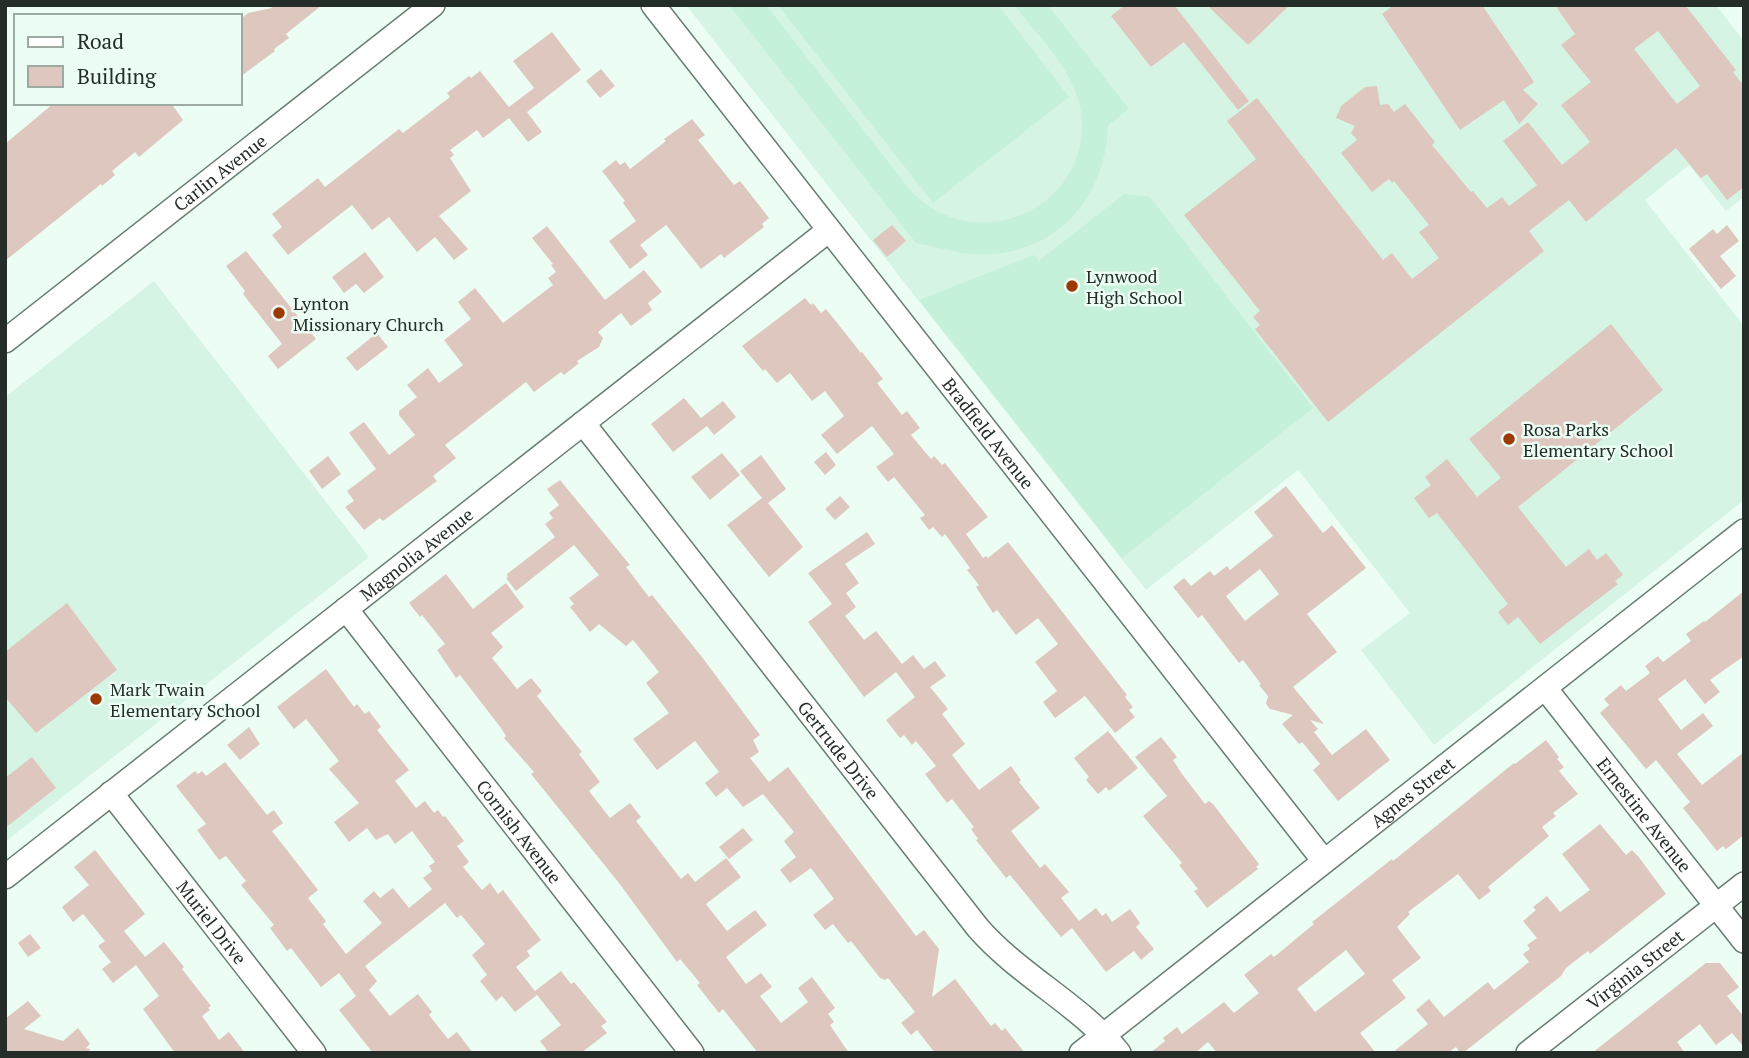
<svg xmlns="http://www.w3.org/2000/svg" width="1749" height="1058" font-family="'PT Serif',serif">
	<rect width="100%" height="100%" fill="#ecfef4"/>
	<g fill="#d6f4e3">
		<polygon points="686,5 1716,5 1744,41 1744,197 1726,211 1689,165 1645,200 1744,326 1744,500 1434,745 1361,650 1410,613 1298,470 1146,590"/>
		<polygon points="154,281 369,557 5,842 5,397"/>
	</g>
	<g fill="#c5f0d9">
		<path d="M729 5H766L910 190C975 260 1093 209 1081 112 1075 71 1039 37 1014 5H1048L1129 109 1108 125C1106 194 1062 249 991 254 966 256 941 248 916 243Z"/>
		<polygon points="778,5 998,5 1069,97 933,203"/>
		<polygon points="1124,194 1150,197 1313,408 1122,558 919,300 1034,255 1039,261"/>
	</g>
	<g fill="#dec7be" fill-rule="evenodd">
		<polygon points="270,5 322,5 286,34 289,38 274,49 275,51 240,77 240,27 243,17 248,13 272,8"/>
		<polygon points="1125,5 1174,5 1249,101 1238,110 1184,42 1151,67 1111,16"/>
		<polygon points="1207,5 1290,5 1248,45"/>
		<polygon points="1394,5 1482,5 1534,82 1523,90 1538,104 1519,124 1504,100 1460,130 1382,14"/>
		<path d="M1555 5H1685L1736 70 1733 72 1744 86V187L1727 200 1707 174 1701 178 1676 148 1586 222 1569 200 1529 231 1544 251 1328 422 1255 329 1260 325 1253 317 1260 311 1184 215 1256 159 1227 121 1257 98 1383 260 1392 253 1412 279 1439 258 1419 232 1429 225 1394 181 1392 183 1389 179 1372 192 1341 153 1357 140 1351 133 1355 126 1336 118 1341 106 1365 87 1377 86 1380 105 1388 104 1394 112 1405 104 1435 142 1432 145 1471 192 1473 191 1487 208 1502 197 1509 206 1537 185 1503 141 1528 122 1562 165 1590 142 1561 105 1591 82 1561 45 1575 34ZM1658 31 1700 86 1677 104 1634 49Z"/>
		<polygon points="552,32 581,70 527,112 542,132 528,142 509,118 483,138 477,130 450,150 454,155 450,158 471,191 439,216 468,249 454,260 435,237 417,252 389,217 372,230 352,205 288,255 272,235 282,227 272,214 318,178 325,187 399,129 403,133 450,97 447,93 469,76 471,78 480,71 509,107 534,88 513,61"/>
		<polygon points="601,69 615,86 600,98 586,81"/>
		<polygon points="54,103 171,103 183,120 139,157 135,152 112,171 115,175 102,186 101,184 5,261 5,144"/>
		<polygon points="692,119 705,135 698,140 734,185 740,181 769,218 762,224 764,227 724,258 721,254 701,269 666,225 640,245 648,255 630,269 609,241 636,221 623,203 625,201 602,171 616,160 620,165 625,162 630,169 666,141 664,139"/>
		<polygon points="892,225 906,241 887,257 873,240"/>
		<polygon points="1727,225 1739,241 1720,256 1736,276 1721,289 1689,249 1713,229 1717,234"/>
		<polygon points="547,226 605,300 644,270 662,292 648,303 652,310 631,326 621,313 598,332 603,338 599,347 577,361 579,363 564,375 561,372 534,392 526,382 445,445 456,458 433,476 437,481 383,521 380,518 364,530 345,507 354,501 347,491 376,469 349,433 364,422 389,455 415,435 399,415 399,411 417,397 407,385 428,368 439,383 463,365 444,340 471,319 458,302 475,288 503,323 553,285 548,278 556,272 551,265 553,264 532,238"/>
		<polygon points="246,251 316,339 278,369 268,356 282,344 243,294 245,291 226,266"/>
		<polygon points="365,252 384,277 364,293 356,284 344,293 332,277"/>
		<polygon points="805,298 811,305 813,303 821,313 826,309 861,353 862,352 883,379 877,383 902,415 907,411 920,428 911,435 931,459 934,456 942,465 945,463 988,517 966,534 983,558 986,556 988,558 1008,542 1127,695 1125,697 1133,707 1129,710 1135,717 1115,733 1085,696 1055,718 1043,702 1057,691 1035,662 1058,644 1038,618 1016,635 997,610 993,613 976,587 979,585 967,570 970,568 945,534 942,537 933,527 929,530 920,518 925,515 894,477 888,482 876,467 894,454 872,426 837,454 821,435 844,416 825,391 812,401 790,373 777,383 765,369 763,371 742,346"/>
		<polygon points="1611,324 1663,390 1518,507 1566,567 1589,549 1597,560 1606,553 1623,575 1615,581 1618,584 1540,644 1518,617 1508,625 1498,612 1508,604 1437,513 1429,518 1414,498 1431,485 1425,477 1447,459 1477,497 1501,478 1469,439"/>
		<polygon points="377,333 388,347 357,371 346,358"/>
		<polygon points="684,398 701,418 723,401 736,417 714,435 707,426 673,452 651,424"/>
		<polygon points="826,452 836,465 825,475 814,462"/>
		<polygon points="722,453 740,475 710,500 691,477"/>
		<polygon points="761,455 786,489 768,503 803,547 769,577 727,525 762,498 740,471"/>
		<polygon points="328,456 341,474 322,489 309,471"/>
		<polygon points="560,480 630,565 626,567 649,597 652,595 702,657 760,735 753,740 759,752 750,758 769,782 788,767 916,936 924,930 939,949 932,997 955,979 991,1026 995,1023 1002,1031 1005,1028 1025,1053 935,1053 917,1030 911,1035 901,1023 915,1012 888,978 885,980 880,978 851,941 848,943 833,924 825,930 813,915 834,899 811,868 790,883 780,870 796,857 784,841 794,832 763,794 743,807 727,788 716,797 705,783 719,772 695,741 657,770 633,739 669,713 646,683 659,672 633,640 626,646 599,624 590,632 570,607 574,604 569,598 599,575 574,545 516,591 506,578 508,577 507,574 555,537 545,524 553,518 549,513 559,505 547,489"/>
		<path d="M1286 486 1323 533 1332 525 1366 568 1307 614 1337 652 1293 687 1324 724 1310 720 1318 729 1314 732 1332 755 1366 729 1390 760 1338 801 1313 770 1320 764 1302 742 1299 744 1282 724 1293 715 1270 709 1266 704 1268 696 1259 685 1261 684 1243 660 1239 663 1202 615 1198 618 1173 587 1184 578 1191 586 1210 571 1214 576 1227 566 1230 570 1273 536 1254 512ZM1260 569 1279 594 1245 621 1226 596Z"/>
		<polygon points="840,496 850,507 835,520 825,509"/>
		<polygon points="867,532 875,544 845,564 859,583 846,593 856,607 845,616 864,640 876,631 902,664 913,655 924,669 935,661 946,676 930,687 948,709 942,714 965,744 952,755 979,790 1011,766 1021,780 1019,782 1040,808 1011,831 1040,868 1045,864 1069,892 1061,898 1079,921 1096,908 1102,916 1106,913 1112,922 1130,909 1140,923 1136,927 1154,949 1141,960 1134,951 1106,972 1072,928 1061,937 1010,875 1006,878 976,840 978,839 971,829 974,827 952,799 947,803 925,774 936,766 916,741 912,745 904,735 900,738 886,720 915,697 896,672 864,697 808,622 832,604 808,573"/>
		<polygon points="446,574 473,609 506,583 524,607 491,633 503,647 492,658 517,689 531,678 542,691 537,696 582,752 579,754 600,782 589,791 610,818 630,803 641,817 636,821 681,879 688,873 695,882 726,858 741,877 706,904 727,931 755,910 767,925 726,957 746,984 761,973 772,987 760,996 781,1023 808,1002 798,988 812,977 835,1008 828,1014 834,1022 830,1025 849,1053 758,1053 723,1009 719,1013 697,985 700,983 680,959 677,962 619,883 531,774 534,772 504,738 506,736 501,728 460,675 456,678 437,650 445,644 422,615 420,617 409,603"/>
		<polygon points="1744,591 1744,656 1710,680 1720,692 1705,704 1685,679 1658,699 1681,730 1703,713 1713,726 1677,754 1702,785 1744,752 1744,835 1726,849 1723,846 1717,851 1683,808 1690,802 1656,760 1646,769 1600,713 1609,705 1604,699 1621,685 1626,691 1650,673 1645,666 1658,656 1663,662 1691,641 1686,634 1704,621 1705,622"/>
		<polygon points="67,603 117,670 36,733 5,697 5,652"/>
		<polygon points="326,669 354,707 357,704 365,714 369,711 381,727 377,730 409,770 395,781 416,808 425,801 434,813 438,810 443,817 445,816 464,841 457,846 469,862 463,867 482,890 490,883 498,894 503,890 541,940 527,951 530,956 516,967 535,991 561,971 571,984 574,982 607,1022 601,1026 607,1033 581,1053 549,1053 540,1041 561,1025 537,995 515,1012 502,996 496,1001 480,981 487,975 472,955 485,944 461,915 457,918 445,903 365,966 377,981 369,990 390,1016 418,994 432,1012 429,1015 448,1039 457,1032 473,1053 373,1053 339,1010 356,996 339,973 321,987 291,948 287,951 270,928 274,925 241,885 246,881 226,856 219,860 197,830 206,824 176,786 195,771 198,774 202,771 206,776 225,762 267,815 274,810 283,823 272,831 318,890 308,898 326,921 323,924 346,954 382,923 363,901 374,891 380,898 393,888 409,908 432,889 423,878 432,871 429,866 435,862 412,831 395,844 388,834 376,840 367,828 349,842 334,822 359,803 329,769 339,761 306,719 294,729 277,707"/>
		<polygon points="249,727 260,744 240,760 227,745"/>
		<polygon points="1108,731 1138,768 1109,791 1106,787 1098,794 1086,780 1089,777 1074,758"/>
		<polygon points="1161,737 1177,757 1173,760 1182,774 1205,804 1209,801 1213,804 1259,864 1256,867 1258,869 1207,908 1194,891 1198,889 1179,865 1182,863 1143,816 1167,796 1135,757"/>
		<path d="M1546 740 1559 757 1557 759 1564 767 1559 771 1578 794 1553 813 1556 816 1542 827 1549 836 1488 887 1491 891 1479 900 1458 874 1408 912 1410 914 1397 927 1421 958 1392 980 1406 998 1360 1033 1376 1053H1217L1208 1042 1195 1053H1150L1165 1041 1163 1038 1177 1027 1182 1034 1224 1002 1234 1013 1259 993 1244 975 1271 954 1274 957 1314 924 1312 922 1392 859 1393 861 1514 763 1515 764ZM1346 950 1365 974 1315 1012 1297 989Z"/>
		<polygon points="32,757 56,788 5,828 5,778"/>
		<polygon points="1600,824 1626,855 1632,850 1638,856 1666,894 1590,954 1588,951 1566,968 1561,976 1463,1053 1460,1053 1456,1047 1448,1053 1392,1053 1428,1024 1416,1010 1429,999 1444,1017 1488,982 1494,990 1529,962 1523,954 1530,949 1527,945 1537,938 1523,921 1536,910 1533,907 1547,896 1560,912 1590,890 1562,854"/>
		<polygon points="743,828 753,840 729,859 719,847"/>
		<polygon points="95,850 145,914 124,931 145,957 164,942 184,967 182,969 211,1006 208,1008 210,1010 202,1016 219,1040 229,1032 245,1053 175,1053 143,1009 159,996 136,965 113,983 102,969 111,962 98,946 105,941 83,914 73,922 62,907 89,885 74,867"/>
		<polygon points="30,934 41,948 28,957 18,943"/>
		<polygon points="1706,963 1720,963 1739,987 1727,996 1744,1017 1744,1047 1732,1033 1716,1045 1700,1024 1677,1042 1685,1053 1592,1053"/>
		<polygon points="28,1001 41,1016 24,1029 63,1041 78,1028 90,1044 86,1048 90,1049 89,1053 5,1053 5,1019"/>
	</g>
	<g fill="none" stroke-linecap="round" stroke-linejoin="round">
		<g stroke="#687c71" stroke-width="26">
			<g id="minor">
				<path id="s1" d="M653 5 1324 861"/>
				<path id="s2" d="M5 341 433 5"/>
				<path id="s3" d="M583 423 978 928C1020 976 1081 1005 1119 1053"/>
				<path id="s4" d="M346 609 692 1053"/>
				<path id="s5" d="M1545 688 1744 941"/>
				<path id="s6" d="M111 793 314 1053"/>
				<path id="s7" d="M5 877 829 230"/>
				<path id="s8" d="M1081 1053 1744 531"/>
				<path id="s9" d="M1528 1053 1744 884"/>
			</g>
		</g>
		<use href="#minor" stroke="#fff" stroke-width="23"/>
	</g>
	<g fill="#9d3904" stroke="#ecfef4" stroke-width="2.5">
		<circle cx="1072" cy="286" r="7"/>
		<circle cx="279" cy="313" r="7"/>
		<circle cx="1509" cy="439" r="7"/>
		<circle cx="96" cy="699" r="7"/>
	</g>
	<g text-anchor="middle" dominant-baseline="central" stroke-width="5" stroke-linejoin="round" paint-order="stroke">
		<g font-size="18" fill="#242d28" stroke="#ecfef4">
			<text stroke="none"><textPath href="#s2" startOffset="273">Carlin Avenue</textPath></text>
			<text stroke="none"><textPath href="#s1" startOffset="544">Bradfield Avenue</textPath></text>
			<text stroke="none"><textPath href="#s7" startOffset="523">Magnolia Avenue</textPath></text>
			<text stroke="none"><textPath href="#s3" startOffset="415">Gertrude Drive</textPath></text>
			<text stroke="none"><textPath href="#s8" startOffset="422">Agnes Street</textPath></text>
			<text stroke="none"><textPath href="#s5" startOffset="161">Ernestine Avenue</textPath></text>
			<text stroke="none"><textPath href="#s4" startOffset="282">Cornish Avenue</textPath></text>
			<text stroke="none"><textPath href="#s6" startOffset="164">Muriel Drive</textPath></text>
			<text stroke="none"><textPath href="#s9" startOffset="136">Virginia Street</textPath></text>
		</g>
		<g font-size="18" fill="#242d28" stroke="#ecfef4" text-anchor="start">
			<text x="1086" y="276">Lynwood<tspan x="1086" dy="21">High School</tspan></text>
			<text x="293" y="303">Lynton<tspan x="293" dy="21">Missionary Church</tspan></text>
			<text x="1523" y="429">Rosa Parks<tspan x="1523" dy="21">Elementary School</tspan></text>
			<text x="110" y="689">Mark Twain<tspan x="110" dy="21">Elementary School</tspan></text>
		</g>
	</g>
	<rect width="1749" height="1058" fill="none" stroke="#242d28" stroke-width="14"/>
	<rect x="14" y="14" width="228" height="91" fill="#ecfef4" stroke="#9caaa2" stroke-width="2"/>
	<rect x="28" y="37" width="35" height="10" fill="#ffffff" stroke="#9caaa2" stroke-width="2"/>
	<text x="77" y="49" font-size="21" fill="#242d28">Road</text>
	<rect x="28" y="66" width="35" height="21" fill="#dec7be" stroke="#9caaa2" stroke-width="2"/>
	<text x="77" y="84" font-size="21" fill="#242d28">Building</text>
</svg>
